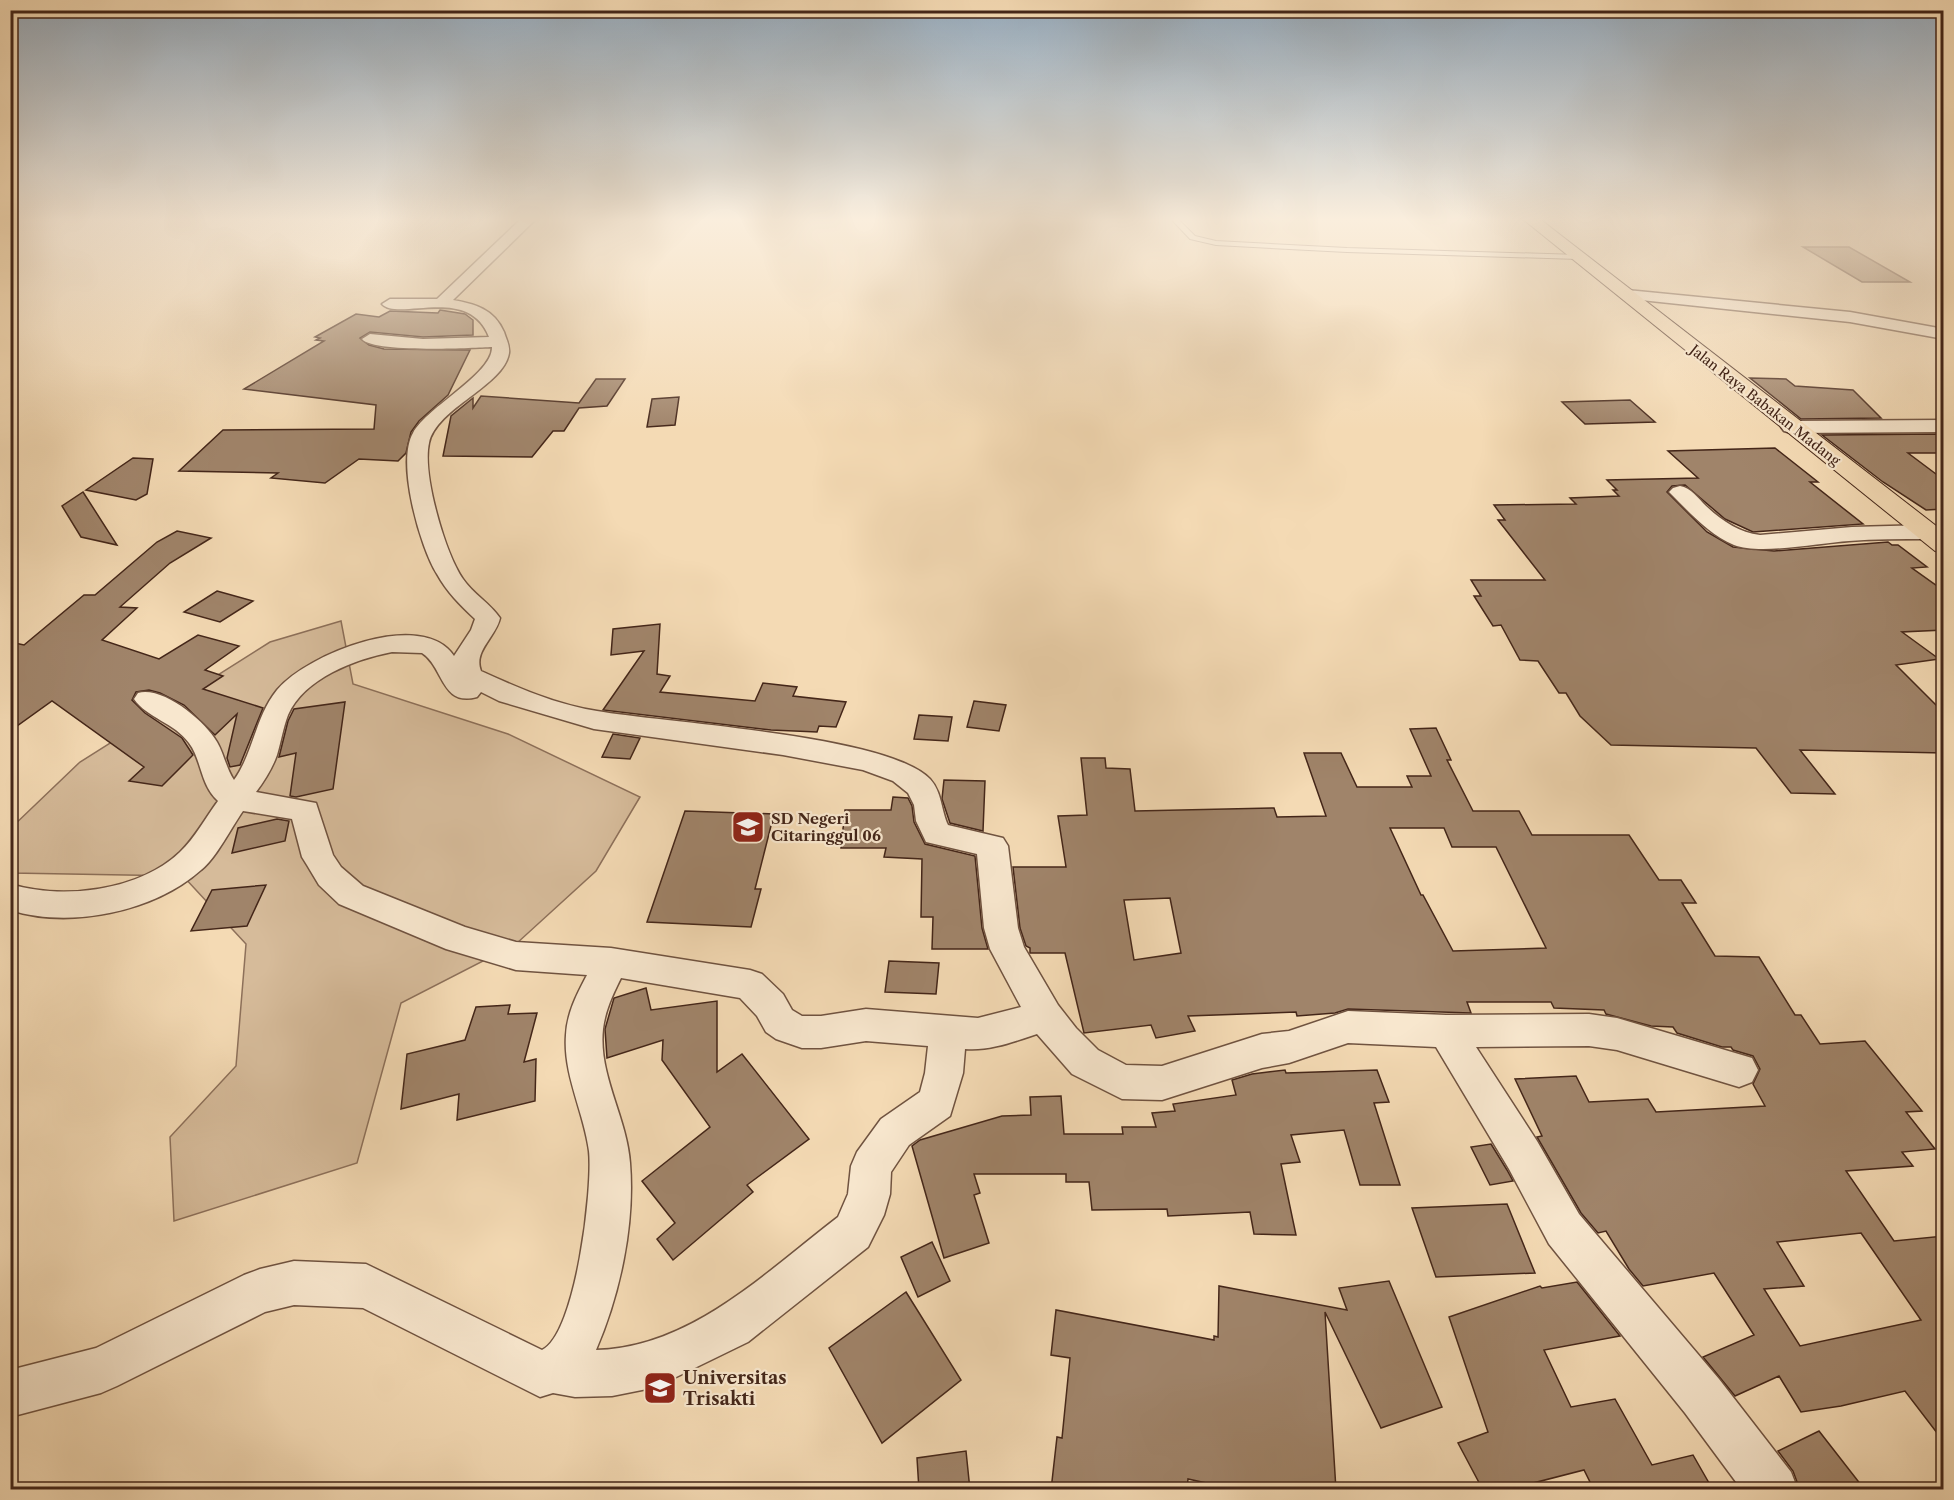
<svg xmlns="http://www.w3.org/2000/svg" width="1954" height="1500" font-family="'Libre Caslon Text',serif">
	<rect width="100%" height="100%" fill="#f4dab4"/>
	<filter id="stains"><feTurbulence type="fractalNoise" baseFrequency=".00333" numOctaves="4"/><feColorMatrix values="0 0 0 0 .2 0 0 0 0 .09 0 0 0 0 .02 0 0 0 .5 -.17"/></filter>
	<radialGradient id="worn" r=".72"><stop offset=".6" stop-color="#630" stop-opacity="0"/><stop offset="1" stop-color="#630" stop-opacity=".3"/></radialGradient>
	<polygon fill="#d6bb9a" stroke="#8d705a" stroke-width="1.5" points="341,621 353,684 508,734 640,797 596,871 516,944 401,1003 357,1163 174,1221 170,1137 236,1066 246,944 183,876 11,873 11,828 80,762 270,642"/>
	<g fill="#a0846a" stroke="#442619" stroke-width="1.5" fill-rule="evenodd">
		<polygon points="1803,247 1849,247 1910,282 1862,282"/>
		<polygon points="440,310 465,314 473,320 473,335 423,337 370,332 360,338 369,345 384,349 470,350 448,395 419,421 411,432 406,453 398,461 359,459 325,483 271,478 278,473 179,471 223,430 374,429 376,405 244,389 324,341 316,340 320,338 315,337 356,314 379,317 390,311 438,313"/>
		<polygon points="1750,378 1786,379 1795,386 1853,390 1881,418 1801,419"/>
		<polygon points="596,379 625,379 607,406 579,408 564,431 553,431 532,457 443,456 451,416 473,398 473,408 481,396 579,403"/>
		<polygon points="679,397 675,425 647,427 652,399"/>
		<polygon points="1630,400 1655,422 1585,424 1562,402"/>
		<polygon points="1944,434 1944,453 1908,453 1944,480 1944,509 1926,510 1883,482 1822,435"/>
		<polygon points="1775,448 1818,482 1810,482 1863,524 1753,532 1725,519 1685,485 1672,486 1667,492 1707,532 1733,547 1774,551 1888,542 1892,545 1898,545 1927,567 1912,568 1944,591 1944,630 1902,632 1939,659 1896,665 1944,713 1944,753 1800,750 1835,794 1791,793 1756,748 1611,745 1580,716 1566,693 1559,693 1538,661 1520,660 1501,625 1493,626 1474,596 1481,596 1471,580 1545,580 1498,520 1505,520 1494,505 1576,504 1570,498 1619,496 1613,490 1617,490 1607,480 1698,478 1668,451"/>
		<polygon points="133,458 153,459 147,494 136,500 86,490"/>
		<polygon points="83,492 117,545 81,537 62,506"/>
		<polygon points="177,531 211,538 170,563 120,607 137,608 102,640 159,659 198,635 239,646 205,670 223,676 203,689 263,708 240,765 230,767 227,758 237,714 215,735 184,705 160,693 149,690 136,692 132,700 145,713 182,738 193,755 162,786 129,781 144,767 52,701 10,731 10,642 24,645 84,595 95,595 157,542"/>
		<polygon points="217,591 253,601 220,622 184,612"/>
		<polygon points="660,624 657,674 670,676 660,692 755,701 763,683 797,687 793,696 846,702 836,727 819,726 817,732 771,730 603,710 644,651 611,655 613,629"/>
		<polygon points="974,701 1006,705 999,731 967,727"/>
		<polygon points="345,702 333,789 296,797 290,796 296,753 279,757 288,721 294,709"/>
		<polygon points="919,715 952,717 948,741 914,739"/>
		<path d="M1436 728 1451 760H1447L1473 811H1519L1532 835H1629L1659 880H1681L1696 903H1682L1715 956 1759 957 1795 1015H1801L1820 1044 1865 1041 1922 1111 1906 1112 1935 1149 1902 1152 1913 1166 1846 1171 1894 1241 1944 1236V1442L1905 1391 1841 1406 1801 1412 1779 1376 1735 1396 1703 1357 1754 1335 1714 1273 1643 1286 1629 1269 1606 1231 1598 1233 1581 1213 1537 1137 1542 1136 1515 1079 1576 1076 1589 1102 1648 1099 1656 1112 1765 1106 1753 1084 1760 1069 1753 1056 1733 1050 1731 1047H1722L1677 1033 1673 1027 1651 1026 1606 1014 1604 1010 1554 1008 1551 1002H1467L1471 1013 1348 1009 1335 1013 1297 1016 1296 1012 1188 1016 1195 1031 1156 1038 1151 1025 1084 1033 1065 953H1030V948L1026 946 1020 928 1013 867H1066L1058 816 1087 815 1081 758H1105L1106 768 1130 769 1135 811 1274 808 1277 817 1326 816 1304 753H1341L1357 787H1412L1407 776H1431L1410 729ZM1390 828H1444L1452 847H1496L1546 948 1453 951 1423 895H1421ZM1170 898 1181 953 1134 960 1124 900ZM1861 1233 1921 1320 1800 1346 1764 1289 1804 1286 1777 1242Z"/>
		<polygon points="613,734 640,738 630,759 602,757"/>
		<polygon points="944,780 985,781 983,831 950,823 942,799"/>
		<polygon points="893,797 908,798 912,806 914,822 925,844 975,856 982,928 988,949 932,949 933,917 921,917 922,859 884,857 886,848 841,848 845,810 891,810"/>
		<polygon points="685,811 774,814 755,889 761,889 751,927 647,922"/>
		<polygon points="277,819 289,821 285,841 232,853 238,828"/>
		<polygon points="266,885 247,926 191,931 212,890"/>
		<polygon points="889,961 939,963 936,994 885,992"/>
		<polygon points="646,988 651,1010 717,1001 717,1072 742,1054 809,1139 747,1185 753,1192 673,1260 657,1239 675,1223 642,1181 710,1127 662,1060 663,1040 607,1058 605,1029 614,998"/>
		<polygon points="510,1005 508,1014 537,1013 524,1062 536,1059 535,1101 457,1120 459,1094 401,1109 407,1054 465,1040 476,1007"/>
		<polygon points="1285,1070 1286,1073 1377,1070 1389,1102 1374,1103 1400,1185 1360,1185 1344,1130 1291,1135 1300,1162 1281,1164 1296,1235 1254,1234 1250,1212 1168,1216 1167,1209 1092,1210 1089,1182 1066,1182 1066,1174 974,1174 980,1193 974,1195 989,1243 944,1258 912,1146 920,1140 1002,1116 1031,1115 1030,1097 1061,1096 1064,1134 1123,1134 1122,1127 1156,1127 1152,1113 1175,1111 1173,1104 1236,1095 1232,1080 1252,1074"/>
		<polygon points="1491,1144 1507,1170 1513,1181 1490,1185 1471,1147"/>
		<polygon points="1507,1204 1535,1273 1436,1277 1412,1208"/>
		<polygon points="932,1242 950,1281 918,1297 901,1257"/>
		<polygon points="1389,1281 1442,1407 1381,1428 1325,1312 1336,1490 1238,1490 1188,1479 1187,1490 1051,1490 1057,1437 1062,1438 1070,1358 1051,1355 1056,1310 1214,1340 1214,1336 1218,1337 1219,1286 1347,1310 1339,1288"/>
		<polygon points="1577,1282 1620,1336 1544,1350 1571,1407 1615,1399 1652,1465 1693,1455 1713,1490 1594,1490 1584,1470 1506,1490 1483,1490 1458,1443 1488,1432 1449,1317 1540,1286 1542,1288"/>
		<polygon points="906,1292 961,1380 882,1443 829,1348"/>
		<polygon points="1819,1431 1865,1490 1800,1490 1793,1471 1778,1451"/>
		<polygon points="966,1451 970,1490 919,1490 917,1458"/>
	</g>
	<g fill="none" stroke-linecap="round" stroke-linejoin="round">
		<g stroke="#705340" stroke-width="2">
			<polygon id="service" points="1172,220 1179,220 1195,236 1216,241 1347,248 1579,255 1583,257 1579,259 1347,252 1216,245 1190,239"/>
		</g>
		<g stroke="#705340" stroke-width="3">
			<g id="minor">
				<path d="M520 220H535L453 300C475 304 494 309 504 332 506 339 510 345 509 353 504 386 436 408 429 443 422 474 445 553 463 579 473 594 490 603 500 618 496 637 473 651 481 671 518 688 557 705 597 711 665 723 888 735 930 779 942 792 941 810 948 825L1003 838 1008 846 1018 928 1024 947 1058 1005 1076 1028 1098 1050 1126 1065 1162 1066 1262 1034 1289 1031 1348 1011 1446 1015 1589 1014 1617 1018 1752 1058 1758 1070 1752 1082 1739 1087 1617 1050 1589 1046 1476 1047 1537 1141 1579 1214 1719 1379 1791 1472 1798 1490H1742L1685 1413 1549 1244 1509 1169 1436 1047 1348 1043 1289 1063 1262 1068 1162 1100 1122 1099 1072 1074 1037 1034C1013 1042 990 1051 965 1049L963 1073 950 1116 909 1145 891 1172 890 1194 884 1215 868 1247 748 1342 668 1381 652 1388 612 1396 575 1397 553 1393 540 1397 363 1308 294 1305 265 1312 117 1386 101 1393 10 1417V1370L96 1348 244 1275 260 1269 294 1261 366 1264 542 1350C576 1334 593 1187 589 1151 584 1112 563 1075 566 1035 567 1013 577 994 587 975L516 970 446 949 339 904 319 885 307 865 302 857 292 819 243 811C231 828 217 857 201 870 154 912 70 929 10 910V884C63 900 139 891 180 852 195 838 206 817 218 801 200 785 202 760 189 743 175 723 147 718 134 699L138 693C163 686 205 721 217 742 224 754 226 768 234 780 254 752 255 717 277 690 307 654 422 608 454 656L471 630 475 619C460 605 447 592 437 574 420 547 396 462 413 433 428 406 493 374 492 347 471 348 373 353 362 339L370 334 423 339 489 337C469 284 398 322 382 304L390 299H437ZM392 652 422 653C444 667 441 707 477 697L481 692 499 701 594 729 783 755 863 770 893 781 908 793 914 805 916 821 926 842 977 854 984 928 990 949 1021 1007 978 1018 866 1009 821 1016H802L792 1010 783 994 762 974 750 970 611 948 516 942 465 927 363 886 341 867 333 855 316 803 256 792C265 780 272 769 277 755 281 742 283 728 288 715 304 678 356 659 392 652ZM621 978 740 998 757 1016 766 1032 776 1039 802 1048H821L866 1041 928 1046 925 1073 920 1092 881 1119 857 1152 851 1166 848 1194 838 1217C767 1271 691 1348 596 1350 620 1294 635 1225 630 1163 627 1118 598 1075 603 1029 605 1011 613 994 621 978Z"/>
				<polygon points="1627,290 1850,312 1944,329 1944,339 1850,322 1622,298 1619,295 1622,292"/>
				<polygon points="1944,420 1944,432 1791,433 1784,431 1781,427 1784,423 1791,421"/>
				<path d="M1680 486C1691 488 1698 498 1706 506 1721 520 1739 533 1760 535L1852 527 1927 525 1935 527 1938 532 1935 537 1927 539C1901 539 1875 539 1849 541 1820 543 1759 555 1734 545 1710 535 1691 514 1673 496L1669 492 1673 488Z"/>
			</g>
		</g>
		<g stroke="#442619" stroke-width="2">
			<polygon id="primary" points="1524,220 1541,220 1944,532 1944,553 1935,551"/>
		</g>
		<use href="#service" fill="#f8e7ce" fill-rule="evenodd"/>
		<use href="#minor" fill="#f8e7ce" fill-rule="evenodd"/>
		<use href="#primary" fill="#f4dab4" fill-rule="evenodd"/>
	</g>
	<linearGradient id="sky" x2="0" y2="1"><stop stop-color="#95abbe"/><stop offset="0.51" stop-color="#faeedd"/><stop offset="1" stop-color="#faeedd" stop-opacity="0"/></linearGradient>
	<rect width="1954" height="430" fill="url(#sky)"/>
	<defs>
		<g id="school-square" transform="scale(1.725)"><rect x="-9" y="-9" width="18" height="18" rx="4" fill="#8f2418" stroke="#f8e7ce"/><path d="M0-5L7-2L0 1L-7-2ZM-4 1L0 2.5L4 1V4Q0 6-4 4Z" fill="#fff"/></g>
		<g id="university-square" transform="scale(1.725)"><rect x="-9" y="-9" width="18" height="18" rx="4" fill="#8f2418" stroke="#f8e7ce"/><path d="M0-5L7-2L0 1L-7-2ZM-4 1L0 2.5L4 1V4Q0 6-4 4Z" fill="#fff"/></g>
	</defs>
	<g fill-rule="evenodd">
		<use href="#school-square" x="748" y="827"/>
		<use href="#university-square" x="660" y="1388"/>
	</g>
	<g text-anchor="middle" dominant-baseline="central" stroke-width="4.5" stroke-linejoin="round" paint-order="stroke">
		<g font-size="14" fill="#442619" stroke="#f8e7ce">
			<text transform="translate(1765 405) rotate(38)">Jalan Raya Babakan Madang</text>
		</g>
		<g font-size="15" font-weight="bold" fill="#442619" stroke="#f8e7ce" text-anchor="start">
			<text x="771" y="818">SD Negeri<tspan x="771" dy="17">Citaringgul 06</tspan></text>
		</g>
		<g font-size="18" font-weight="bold" fill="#442619" stroke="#f8e7ce" text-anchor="start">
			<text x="683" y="1378">Universitas<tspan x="683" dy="21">Trisakti</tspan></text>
		</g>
	</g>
	<rect width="1954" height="1500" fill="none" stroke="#f4dab4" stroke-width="36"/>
	<rect x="12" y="12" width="1930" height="1476" fill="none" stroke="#442619" stroke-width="3"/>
	<rect x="18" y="18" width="1918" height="1464" fill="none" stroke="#442619" stroke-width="1.5"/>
	<rect width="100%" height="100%" filter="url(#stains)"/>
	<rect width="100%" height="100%" fill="url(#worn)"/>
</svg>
